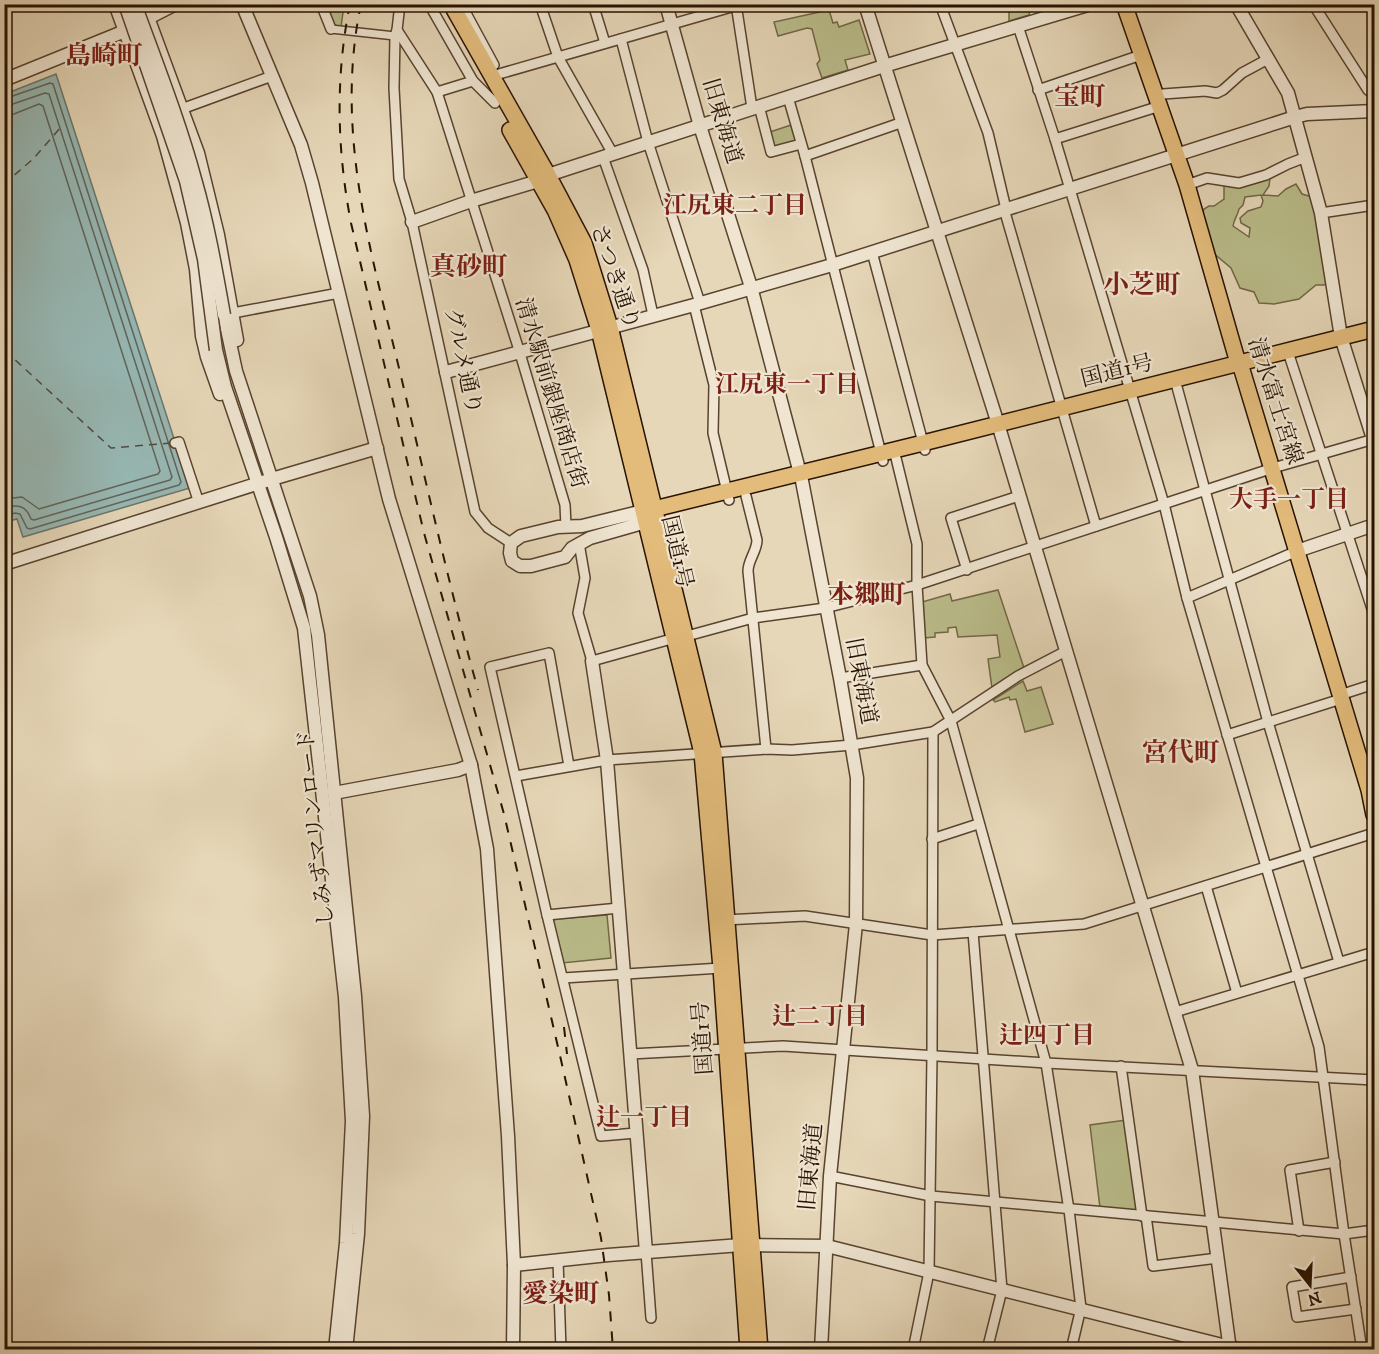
<svg xmlns="http://www.w3.org/2000/svg" width="1379" height="1354" font-family="'IM FELL DW Pica','Noto Serif JP',serif">
	<rect width="100%" height="100%" fill="#e6d7b8"/>
	<filter id="stains"><feTurbulence type="fractalNoise" baseFrequency=".00333" numOctaves="4"/><feColorMatrix values="0 0 0 0 .2 0 0 0 0 .09 0 0 0 0 .02 0 0 0 .5 -.17"/></filter>
	<radialGradient id="worn" r=".72"><stop offset=".6" stop-color="#630" stop-opacity="0"/><stop offset="1" stop-color="#630" stop-opacity=".3"/></radialGradient>
	<g fill="#babd8b" stroke="#716846" stroke-width="1.5" fill-rule="evenodd">
		<polygon points="324,5 344,5 341,27 333,27"/>
		<polygon points="1009,5 1031,5 1029,15 1009,21"/>
		<polygon points="829,10 833,23 837,22 839,27 859,20 870,54 845,60 848,70 822,78 817,64 820,60 812,29 807,28 778,36 774,22"/>
		<polygon points="791,125 796,142 773,149 767,133"/>
		<path d="M1270 178 1269 186 1263 195 1278 196 1286 189 1296 184 1302 194 1316 198 1331 282 1324 285H1316L1299 299 1274 304 1259 303 1254 292 1240 288 1231 268 1212 252 1202 215 1204 209 1209 206H1214L1224 199V183ZM1261 195 1263 201 1261 207 1248 211 1240 218 1241 223 1250 228 1249 237 1233 226C1234 219 1238 215 1239 209L1243 205 1245 197Z"/>
		<polygon points="998,590 1024,668 992,688 988,659 1000,657 997,635 958,637 956,627 948,628 948,632 935,633 935,637 924,638 922,602 950,594 952,601"/>
		<polygon points="1023,681 1027,691 1041,687 1053,724 1025,732 1016,699 1010,700 1009,697 995,702 993,700"/>
		<polygon points="607,915 611,958 562,963 552,922 555,919"/>
		<polygon points="1126,1120 1139,1211 1100,1208 1090,1125"/>
	</g>
	<polygon fill="#97b8b4" stroke="#6b766c" stroke-width="1.5" points="56,74 190,488 23,537 17,519 5,522 5,94"/>
	<g fill="none" stroke-linecap="round" stroke-linejoin="round">
		<g stroke="#60655a" stroke-width="1.5">
			<polyline points="4,99 50,83 53,84 181,482 179,485 30,529 27,528 20,514 15,513 4,516"/>
			<path d="M4 107 45 93 49 94 172 477 170 480 34 520 31 519C26 505 17 504 4 508"/>
			<polyline points="4,116 14,114 39,104 43,106 160,471 158,474 39,509 22,497 4,499"/>
		</g>
		<g stroke="#4f4c40" stroke-width="1.5" stroke-dasharray="8 6" stroke-linecap="butt">
			<polyline points="4,184 33,159 61,127"/>
			<polyline points="4,352 12,357 111,448 171,443"/>
		</g>
		<g stroke="#58432f" stroke-width="10">
			<polyline id="pedestrian" points="331,29 395,36"/>
		</g>
		<g stroke="#58432f" stroke-width="12">
			<g id="minor">
				<polyline points="321,4 331,29"/>
				<polyline points="400,4 397,30 437,92 519,350 565,505 566,526"/>
				<polyline points="429,4 473,81 495,103"/>
				<polyline points="461,4 494,65"/>
				<polyline points="540,4 558,57 613,154"/>
				<polyline points="593,4 605,43"/>
				<polyline points="736,4 752,108"/>
				<polyline points="940,4 988,133 1006,209"/>
				<polyline points="1313,4 1368,90 1374,94"/>
				<polyline points="144,22 179,4"/>
				<polyline points="1018,26 1055,139 1130,390 1164,504 1187,598 1319,1047 1344,1234 1362,1350"/>
				<polyline points="397,30 395,36 394,88 399,179 412,222 475,512 488,528 511,543"/>
				<polyline points="621,39 648,142 700,303"/>
				<polyline points="499,74 742,4"/>
				<polyline points="1038,90 1141,55"/>
				<polyline points="437,92 473,81"/>
				<polyline points="1156,96 1163,94 1205,91 1217,93 1223,90 1242,73 1268,59"/>
				<polyline points="788,97 805,156 883,461"/>
				<polyline points="759,106 771,152 801,144"/>
				<polyline points="176,111 272,76"/>
				<polyline points="1055,139 1160,106"/>
				<polyline points="805,156 903,122"/>
				<polyline points="603,157 643,270 653,315"/>
				<polyline points="1187,185 1207,178 1239,183 1266,175 1288,164 1306,157"/>
				<polyline points="1004,209 1096,526"/>
				<polyline points="1321,213 1374,205"/>
				<polyline points="872,252 925,450"/>
				<polyline points="694,305 714,385 713,433 729,500"/>
				<polyline points="233,313 339,293"/>
				<polyline points="1290,358 1374,615"/>
				<polyline points="1177,387 1268,722 1339,962"/>
				<polyline points="175,443 179,442 199,503"/>
				<polyline points="896,458 917,544 917,585 922,665 951,721 1046,1063 1069,1210 1081,1308 1071,1350"/>
				<path d="M746 496 757 540C757 551 748 560 748 571L766 749"/>
				<polyline points="579,543 585,578 578,613 592,661 675,638"/>
				<polyline points="967,570 951,518 1019,496"/>
				<polyline points="1187,598 1297,551"/>
				<polyline points="687,636 753,618 825,608 917,585 1273,468 1374,439"/>
				<polyline points="840,678 922,665"/>
				<polyline points="1340,695 1374,684"/>
				<polyline points="1227,735 1341,699"/>
				<polyline points="569,766 549,653 490,667 547,915 601,1136 636,1133"/>
				<polyline points="516,776 607,760 766,749 792,750 852,745 933,732 1018,676 1066,651"/>
				<polyline points="932,839 978,824"/>
				<polyline points="1206,886 1237,993"/>
				<polyline points="547,915 619,908"/>
				<polyline points="724,920 805,916 932,935 1084,924 1374,833"/>
				<polyline points="973,932 1002,1290 987,1350"/>
				<polyline points="563,978 721,968"/>
				<polyline points="1175,1012 1374,952"/>
				<polyline points="630,1054 783,1046 1046,1063 1374,1080"/>
				<polyline points="1121,1066 1142,1216"/>
				<polyline points="830,1176 931,1196 1344,1234 1374,1230"/>
				<polyline points="1146,1216 1153,1266 1218,1258"/>
				<polyline points="1299,1231 1290,1170 1335,1162"/>
				<polyline points="646,1252 651,1318"/>
				<polyline points="558,1260 561,1350"/>
				<polyline points="1351,1277 1292,1287 1297,1317 1356,1309"/>
				<polyline points="913,1350 929,1272 932,1055 933,732"/>
			</g>
		</g>
		<g stroke="#58432f" stroke-width="15">
			<g id="tertiary">
				<polyline points="115,4 163,136 187,223 196,269 202,336 207,357 220,394"/>
				<polyline points="143,4 198,153 218,235 237,340"/>
				<polyline points="242,4 301,145 312,183 389,499 471,765 487,849 508,1136 514,1265 513,1350"/>
				<polyline points="666,4 700,126 751,287 802,481 840,678 857,778 856,924 830,1176 821,1350"/>
				<polyline points="865,4 998,424 1192,1070 1230,1350"/>
				<polyline points="1236,4 1288,93 1321,213 1341,337 1374,442"/>
				<polyline points="4,80 125,31"/>
				<polyline points="412,222 471,201 538,181 548,175 884,66 1091,4"/>
				<polyline points="224,315 236,371 310,596 318,635 355,996 363,1116 358,1234 346,1350"/>
				<polyline points="216,350 225,387 276,537 304,628 345,997 352,1121 346,1243 335,1350"/>
				<polyline points="446,372 694,305 832,265 1295,117 1307,114 1374,111"/>
				<polyline points="643,511 582,526 558,527 521,536 511,543 510,553 512,561 520,566 531,566 565,557 572,548 590,538 646,522"/>
				<polyline points="1297,551 1374,525"/>
				<polyline points="4,564 272,479 377,448"/>
				<polyline points="592,661 607,760 646,1252"/>
				<polyline points="334,793 458,770 471,765"/>
				<polyline points="514,1265 608,1255 741,1245 827,1246 1242,1350"/>
			</g>
		</g>
		<g stroke="#281201" stroke-width="18">
			<polyline id="primary" points="1124,4 1187,185 1238,363 1242,370 1369,790 1374,815"/>
		</g>
		<g stroke="#281201" stroke-width="18">
			<g id="trunk">
				<polyline points="451,4 548,175 584,243 610,327 714,753 760,1350"/>
				<polyline points="510,130 555,210 577,260 599,330 702,753 721,968 748,1350"/>
				<polyline points="646,511 923,443 1374,329"/>
			</g>
		</g>
		<use href="#pedestrian" stroke="#efe5d1" stroke-width="7"/>
		<use href="#minor" stroke="#efe5d1" stroke-width="9"/>
		<use href="#tertiary" stroke="#efe5d1" stroke-width="12"/>
		<use href="#primary" stroke="#e3bc7c" stroke-width="15"/>
		<use href="#trunk" stroke="#e3bc7c" stroke-width="15"/>
		<g stroke="#281201" stroke-width="2" stroke-dasharray="10 10" stroke-linecap="butt">
			<path d="M350 4C335 78 337 150 351 223L424 533 504 814 561 1060 601 1238 609 1295 613 1350"/>
			<path d="M361 4C333 137 374 261 404 389 428 490 450 590 478 690"/>
			<polyline points="564,1027 567,1054"/>
		</g>
		<g stroke="#58432f" stroke-width="15" stroke-linecap="butt">
			<g id="tertiary-bridge">
				<polyline points="125,4 186,181 204,259 216,350"/>
				<path d="M135 4C156 62 179 120 195 179 208 224 216 270 224 315"/>
			</g>
		</g>
		<use href="#tertiary-bridge" stroke="#efe5d1" stroke-width="12"/>
	</g>
	<g text-anchor="middle" dominant-baseline="central" stroke-width="4.5" stroke-linejoin="round" paint-order="stroke">
		<g font-size="22" fill="#281201" stroke="#efe5d1">
			<text transform="translate(722 121) rotate(73)">旧東海道</text>
			<text transform="translate(615 277) rotate(71)">さつき通り</text>
			<text transform="translate(463 361) rotate(78)">グルメ通り</text>
			<text transform="translate(1117 371) rotate(-14)">国道1号</text>
			<text transform="translate(551 393) rotate(73)">清水駅前銀座商店街</text>
			<text transform="translate(1275 401) rotate(72)">清水富士宮線</text>
			<text transform="translate(677 552) rotate(77)">国道1号</text>
			<text transform="translate(861 681) rotate(79)">旧東海道</text>
			<text transform="translate(316 828) rotate(-96)">しみずマリンロード</text>
			<text transform="translate(703 1038) rotate(-94)">国道1号</text>
			<text transform="translate(811 1167) rotate(-85)">旧東海道</text>
		</g>
		<g font-size="24" font-weight="bold" fill="#7a1f14" stroke="#efe5d1">
			<text x="735" y="206">江尻東二丁目</text>
			<text x="787" y="385">江尻東一丁目</text>
			<text x="1289" y="500">大手一丁目</text>
			<text x="820" y="1017">辻二丁目</text>
			<text x="1047" y="1036">辻四丁目</text>
			<text x="644" y="1118">辻一丁目</text>
		</g>
		<g font-size="26" font-weight="bold" fill="#7a1f14" stroke="#efe5d1">
			<text x="104" y="56">島崎町</text>
			<text x="1080" y="97">宝町</text>
			<text x="469" y="267">真砂町</text>
			<text x="1142" y="285">小芝町</text>
			<text x="867" y="595">本郷町</text>
			<text x="1181" y="753">宮代町</text>
			<text x="561" y="1294">愛染町</text>
		</g>
	</g>
	<rect width="1379" height="1354" fill="none" stroke="#e6d7b8" stroke-width="24"/>
	<rect x="6" y="6" width="1367" height="1342" fill="none" stroke="#281201" stroke-width="3"/>
	<rect x="12" y="12" width="1355" height="1330" fill="none" stroke="#281201" stroke-width="1.5"/>
	<g transform="translate(1310 1285) rotate(162)" stroke="#efe5d1" stroke-width="4.5" paint-order="stroke">
	<path d="M0-4.5L10 22L0 15L-10 22Z" fill="#281201"/>
	<text y="-9" font-size="16" font-weight="bold" text-anchor="middle" fill="#281201">N</text>
	</g>
	<rect width="100%" height="100%" filter="url(#stains)"/>
	<rect width="100%" height="100%" fill="url(#worn)"/>
</svg>
